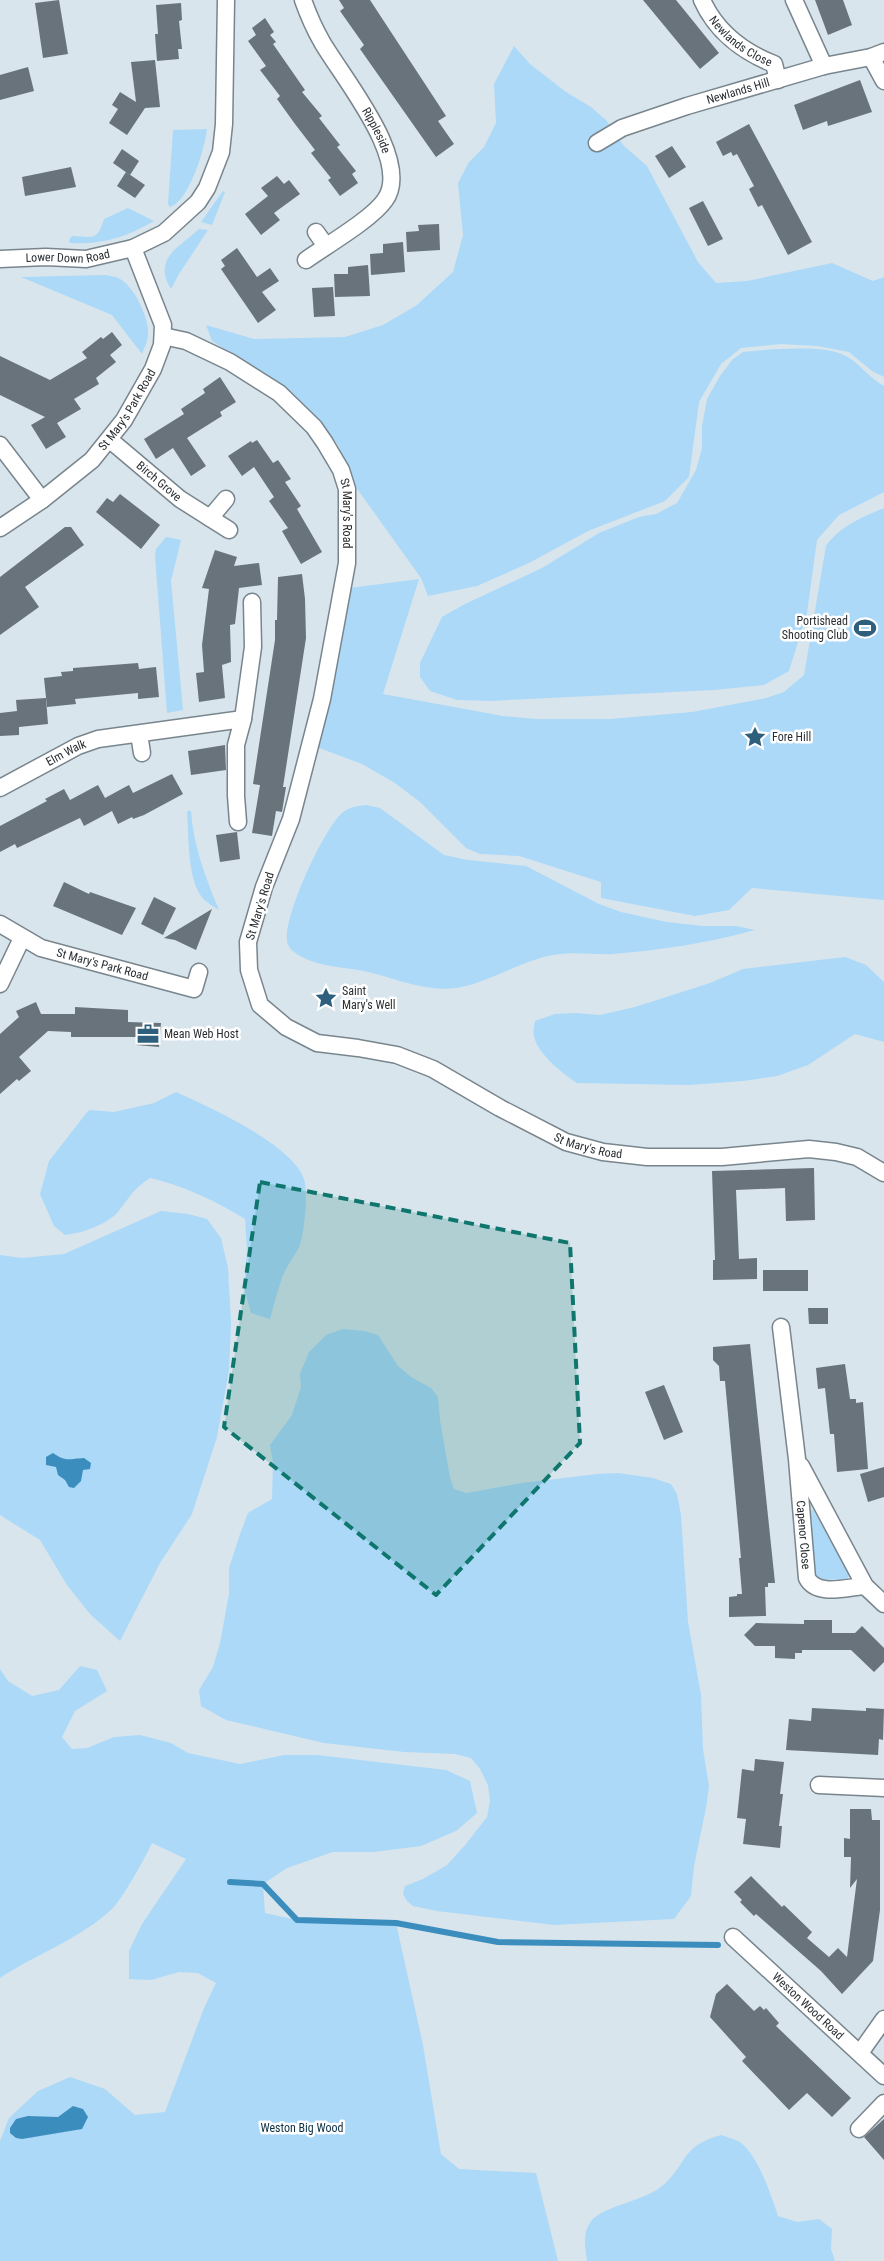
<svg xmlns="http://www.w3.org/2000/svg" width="884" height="2261" font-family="'Roboto Condensed',sans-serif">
	<rect width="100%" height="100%" fill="#d8e5ed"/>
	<g fill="#acd9f8">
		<polygon points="514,46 530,64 566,92 591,107 606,120 624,146 647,166 698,262 716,283 747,281 832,263 873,281 884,277 884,377 872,371 849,352 817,346 781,344 741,348 721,364 699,402 689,477 665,501 588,531 529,563 477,586 428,596 421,578 355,486 338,445 314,416 287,389 212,341 206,325 254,339 345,337 383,325 417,305 453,272 463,235 458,183 469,162 484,147 496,123 494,84"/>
		<path d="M207 129C205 148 189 201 170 207L168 204 173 130Z"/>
		<polygon points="223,191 225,192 212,225 201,222"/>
		<path d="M128 208 154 221C127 237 102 245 70 243L69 240 72 236C94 237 97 241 104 219Z"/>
		<path d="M199 229 208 230 179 274 171 289C152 258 180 247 199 229Z"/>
		<path d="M105 275C110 276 116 276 120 279 134 286 150 320 148 335 148 341 144 348 142 354L112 315 21 277Z"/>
		<path d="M775 349C799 349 831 345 851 359 863 368 871 379 884 386V492L839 515 817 540 807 613 789 671 764 685 714 690 490 701 457 700 430 691 420 677V663L442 617 465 604 542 568 599 533 639 517 656 514 677 503 696 470 702 448V426L707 399 720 376 732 360 743 352Z"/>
		<path d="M884 508V900L752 888 729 910 695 916 601 898V882L519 856 480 854 466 848 420 802 395 783 362 764 311 745 342 589 419 579 383 694 503 716 536 719H610L692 712 766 698 784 692 804 675 826 546C839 527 862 517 884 508Z"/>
		<polygon points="166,537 181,540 171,581 183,710 167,713 155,556 156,549"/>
		<path d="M366 805 380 808 444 855 468 860 526 866 599 904 621 912 667 922 702 926H736L755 930C708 943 661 950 613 954 596 955 578 952 560 954 524 958 492 982 456 988 424 992 395 978 364 971 344 967 320 967 302 957 295 953 288 949 287 941 284 915 321 836 339 816 346 808 355 806 366 805Z"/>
		<path d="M187 811H191C193 845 206 879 219 910 213 906 205 902 201 896 187 876 189 835 187 811Z"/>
		<path d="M845 957 866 965 884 982V1042L855 1034 808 1065 777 1076 743 1081 689 1085 577 1083C562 1073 539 1055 534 1037 533 1032 534 1026 535 1021L555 1014 576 1013 600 1015 635 1007 710 983 743 969Z"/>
		<path d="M176 1092C207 1106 299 1147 305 1183 307 1200 305 1224 301 1241 298 1253 288 1263 283 1275 278 1289 274 1304 270 1319L251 1313 244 1287 247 1251 245 1219C214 1200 184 1186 150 1178 133 1189 130 1197 118 1212 106 1225 82 1233 65 1235L54 1226 40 1194 49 1161 88 1111 91 1110 114 1112 154 1103Z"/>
		<polygon points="161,1211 188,1214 207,1219 221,1238 228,1268 231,1323 229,1370 217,1437 192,1514 160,1563 120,1641 90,1614 67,1585 40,1540 0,1515 0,1255 22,1258 64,1254"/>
		<polygon points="343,1329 364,1331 378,1335 398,1366 411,1377 431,1388 438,1397 440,1420 450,1478 454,1489 466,1493 522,1483 597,1474 618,1473 653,1478 671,1484 677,1494 681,1515 688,1622 701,1695 703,1749 709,1786 706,1808 694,1866 691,1896 674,1919 554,1925 437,1911 413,1906 407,1901 403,1894 405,1886 423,1879 447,1865 466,1844 487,1817 490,1801 488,1785 480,1769 471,1758 455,1754 404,1752 324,1743 226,1720 201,1706 199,1690 213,1667 220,1643 229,1594 229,1568 240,1534 248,1513 272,1499 273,1463 270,1445 292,1415 301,1387 300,1374 309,1352 326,1335"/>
		<polygon points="807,1508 813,1510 848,1570 849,1576 847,1579 815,1580"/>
		<path d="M80 1666 97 1670 107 1691 75 1711 62 1737 72 1749 87 1748 114 1737 140 1735 171 1743 188 1753 240 1764 284 1755H317L446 1770 470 1781 477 1813 456 1831 421 1846 374 1852H333L287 1868 263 1884 265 1913 297 1920 396 1923 423 2045 441 2154 459 2169 536 2173 558 2261H0V2141L9 2118 38 2091 70 2077 105 2089 135 2115 165 2112 204 2008 216 1983 198 1973 179 1972 151 1980 129 1979V1951L142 1924 186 1859 152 1843C145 1858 123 1898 112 1909 80 1939 36 1954 0 1978V1669L8 1681 32 1696 59 1690Z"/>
		<path d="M721 2135C727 2137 734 2139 740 2142 758 2155 771 2195 778 2216L797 2222 819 2219 832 2229 831 2249 835 2261H587C585 2247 582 2232 592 2220 604 2206 644 2201 662 2186 688 2164 680 2146 721 2135Z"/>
	</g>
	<g fill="#3b8dbe">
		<path d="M53 1453C66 1462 68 1459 84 1458L91 1463 90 1469 83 1470 81 1481 74 1488 69 1487 65 1480 58 1475 56 1467 46 1465V1457Z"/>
		<polygon points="73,2106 83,2109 88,2117 82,2129 22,2139 16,2138 10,2133 10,2128 16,2119 28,2116 58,2117"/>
	</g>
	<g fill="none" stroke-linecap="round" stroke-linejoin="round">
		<polyline stroke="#3b8dbe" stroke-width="6" points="230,1882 263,1884 297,1920 396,1923 498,1942 718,1945"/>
	</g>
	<g fill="#68737b">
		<polygon points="59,0 68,54 43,58 35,3"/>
		<polygon points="339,0 370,0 446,116 438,121 454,144 436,157 360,49 364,45 340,11 344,8"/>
		<polygon points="643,0 676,0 719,53 700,69"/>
		<polygon points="815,0 843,0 852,25 828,35"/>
		<polygon points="181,3 182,20 179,21 182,49 178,49 179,59 157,61 155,34 158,34 156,5"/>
		<polygon points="265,18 274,32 270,35 276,42 273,44 305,90 302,92 322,116 319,118 340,145 337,147 356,171 352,174 358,183 340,196 328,180 331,178 311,153 315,150 295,124 277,99 280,96 260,70 266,66 248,41 256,35 252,28"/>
		<polygon points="155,60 160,107 145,108 127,135 109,123 118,109 112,105 120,92 136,102 131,62"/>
		<polygon points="28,67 34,91 0,100 0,75"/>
		<polygon points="860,80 872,112 828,126 827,121 803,130 794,105"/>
		<polygon points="749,124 812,242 788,255 762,205 758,207 749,189 754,186 737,154 733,156 731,152 723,156 716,142"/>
		<polygon points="672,146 686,167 669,178 655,156"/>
		<polygon points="122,149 139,161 130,175 113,163"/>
		<polygon points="71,167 76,187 25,196 22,177"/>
		<polygon points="126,172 145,185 135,198 117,186"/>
		<polygon points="277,176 284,184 289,180 300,194 274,213 280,220 261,235 245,214 268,196 261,188"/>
		<polygon points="703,201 723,239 708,246 689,208"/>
		<polygon points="439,224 440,250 407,252 406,232 419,231 418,225"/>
		<polygon points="403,242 405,272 371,275 370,254 383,253 383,244"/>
		<polygon points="237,248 257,277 270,268 279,281 262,292 276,310 258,323 221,269 225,266 221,260"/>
		<polygon points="368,265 370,296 335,297 334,274 348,274 348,267"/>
		<polygon points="333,287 335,316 314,317 312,288"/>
		<polygon points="112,332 122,345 110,355 116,362 96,378 99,384 74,399 81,409 57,423 66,437 46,449 31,425 45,417 0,395 0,356 50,380 87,358 82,352 101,337 103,339"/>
		<polygon points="220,377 236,402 220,412 222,416 187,438 206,466 191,476 173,448 156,459 144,439 184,414 181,409 205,393 203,389"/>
		<polygon points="257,440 273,463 278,460 291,479 285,482 301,506 297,509 322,552 301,564 282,531 288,528 269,501 274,497 254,467 242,476 228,456 251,441 252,443"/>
		<polygon points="120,494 160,525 141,549 96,512 107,498 113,502"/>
		<polygon points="65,527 71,527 84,545 25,587 39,607 0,635 0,577"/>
		<polygon points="215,550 237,557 234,566 259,563 262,585 239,588 235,624 230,625 231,662 222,665 225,698 199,702 196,673 204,672 202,645 209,589 202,588"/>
		<polygon points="302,574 305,599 306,638 283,787 286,787 282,812 276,811 272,836 252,833 260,785 253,784 275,640 275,620 277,620 278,577"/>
		<polygon points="138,663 139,669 156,667 159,697 138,699 138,693 75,699 76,704 47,707 44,678 62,676 61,672 73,671 73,668"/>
		<polygon points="46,698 48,724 19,727 19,735 0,736 0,713 17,711 16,700"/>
		<polygon points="225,745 226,770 191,775 188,751"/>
		<polygon points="172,774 183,794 144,815 133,819 132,817 118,824 112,811 84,826 80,818 17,848 15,844 0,852 0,826 47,801 45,799 64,789 70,800 98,785 105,798 129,785 133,793"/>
		<polygon points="237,832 240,859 220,862 216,835"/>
		<polygon points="64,882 89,894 90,892 136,908 122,935 53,906"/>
		<polygon points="154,897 176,908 163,935 141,924"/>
		<polygon points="212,909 196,950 175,940 164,938"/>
		<polygon points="36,1002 41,1014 75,1014 75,1007 128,1010 128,1022 161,1023 159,1047 136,1045 136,1037 71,1037 71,1032 48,1031 19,1057 31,1071 19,1081 17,1079 0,1094 0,1034 19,1017 16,1011"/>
		<polygon points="814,1168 815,1220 786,1221 785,1188 736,1190 739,1259 757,1258 757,1279 713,1280 713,1260 715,1260 712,1171"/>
		<rect x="763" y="1270" width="45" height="21"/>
		<polygon points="808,1308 828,1308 828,1324 809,1324"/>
		<polygon points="750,1344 775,1583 768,1583 768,1587 765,1587 766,1616 729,1617 729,1597 737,1596 737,1594 742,1594 739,1558 741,1558 725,1381 720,1381 719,1366 713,1360 713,1347"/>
		<polygon points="845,1364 850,1399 856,1399 856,1403 863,1402 868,1469 837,1472 834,1434 830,1434 825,1388 818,1389 816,1368"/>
		<polygon points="664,1385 683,1432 664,1440 645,1392"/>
		<polygon points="884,1467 884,1497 868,1502 860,1474"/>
		<polygon points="804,1620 832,1620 832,1633 855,1633 862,1626 884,1648 884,1662 874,1672 851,1650 802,1650 802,1653 795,1653 795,1659 775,1658 775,1646 755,1646 744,1635 756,1623 804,1624"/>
		<polygon points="812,1708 866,1711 866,1708 884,1709 883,1740 879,1739 878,1755 786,1750 789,1719 811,1721"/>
		<polygon points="755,1759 784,1762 780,1794 783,1794 779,1826 782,1826 780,1848 743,1844 746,1819 737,1818 742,1769 754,1771"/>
		<polygon points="850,1809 871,1809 872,1820 880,1820 880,1910 873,1961 842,1994 821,1971 756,1914 754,1916 740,1902 742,1900 734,1892 751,1876 782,1907 784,1905 812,1932 807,1938 829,1957 838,1948 847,1957 857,1879 850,1888 851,1857 844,1857 844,1838 850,1839"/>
		<polygon points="727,1984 754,2011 760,2006 764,2010 766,2008 779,2023 776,2026 851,2098 832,2117 807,2093 789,2110 742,2061 746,2057 710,2017 716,1994"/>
		<polygon points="884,2119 884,2160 864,2137"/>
	</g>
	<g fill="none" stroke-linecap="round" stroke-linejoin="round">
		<g stroke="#79858d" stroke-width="19">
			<g id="minor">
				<path id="s1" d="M303 0C308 14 314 28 322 42 342 77 413 161 385 200 372 219 327 245 306 260"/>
				<path id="s2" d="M702 0C716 31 743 52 774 64L778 80"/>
				<polyline points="794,0 824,66"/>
				<polyline points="871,57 884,81"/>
				<path id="s3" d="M597 143 622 128 687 106 824 66 871 57 884 52"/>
				<polyline points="316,232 326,246"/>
				<path id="s4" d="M0 259 46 257 86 259 133 248 164 233 198 202 207 188 221 152 224 124 226 0"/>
				<path id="s5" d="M163 336 186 341 230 362 279 393 314 427 325 443 341 470 347 489V563L322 699 291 819 264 887 248 942 249 970 260 1005 286 1027 317 1043 358 1048 397 1055 433 1069 500 1108 566 1142 603 1152 647 1157H722L809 1149 836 1152 857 1157 884 1173"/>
				<path id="s6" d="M110 440 180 499 229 530"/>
				<polyline points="0,445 42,500"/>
				<polyline points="210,518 226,499"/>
				<path id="s7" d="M0 528 42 500 92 460 124 420 153 369 162 345 163 325 133 248"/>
				<polyline points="139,734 142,753"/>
				<path id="s8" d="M0 788 78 746 98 739 243 719"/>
				<polyline points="238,822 236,796 236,745 243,719 253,647 252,602"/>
				<path id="s9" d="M0 924 41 948 194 989 199 972"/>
				<polyline points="0,984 22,938"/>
				<path id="s10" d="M781 1327 797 1459 807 1578C817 1597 847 1587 865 1586"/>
				<polyline points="801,1466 865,1586 884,1604"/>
				<polyline points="819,1785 884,1788"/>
				<path id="s11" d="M733 1937 884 2076"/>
				<polyline points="860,2053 884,2019"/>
				<polyline points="859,2129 884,2103"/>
			</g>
		</g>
		<use href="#minor" stroke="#fff" stroke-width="16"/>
	</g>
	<path fill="#0f766e" fill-opacity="0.2" stroke="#0f766e" stroke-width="4" stroke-dasharray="10 6" stroke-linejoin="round" d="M260 1182 570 1243 580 1443 436 1595 224 1427Z"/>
	<defs>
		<g id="stadium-bare" transform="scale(1.725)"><path d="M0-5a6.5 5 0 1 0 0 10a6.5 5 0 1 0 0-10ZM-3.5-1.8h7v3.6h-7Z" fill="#2e5f7d" stroke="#fff" stroke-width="2.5" paint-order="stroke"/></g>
		<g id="sight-bare" transform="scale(1.725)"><path d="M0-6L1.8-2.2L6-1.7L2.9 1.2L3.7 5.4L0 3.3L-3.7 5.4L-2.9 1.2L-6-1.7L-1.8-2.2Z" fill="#2e5f7d" stroke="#fff" stroke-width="2.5" paint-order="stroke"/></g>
		<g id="office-bare" transform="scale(1.725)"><path d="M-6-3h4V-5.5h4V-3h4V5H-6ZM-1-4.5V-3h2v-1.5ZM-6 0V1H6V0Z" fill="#2e5f7d" stroke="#fff" stroke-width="2.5" paint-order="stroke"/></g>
	</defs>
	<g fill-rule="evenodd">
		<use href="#stadium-bare" x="865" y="628"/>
		<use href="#sight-bare" x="755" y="737"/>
		<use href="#sight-bare" x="326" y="998"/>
		<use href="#office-bare" x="148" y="1034"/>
	</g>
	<g text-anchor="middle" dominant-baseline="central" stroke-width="5" stroke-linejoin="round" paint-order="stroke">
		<g font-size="12" fill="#2a2f32" stroke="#fff">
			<text stroke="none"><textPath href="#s2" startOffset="58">Newlands Close</textPath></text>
			<text stroke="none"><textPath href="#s3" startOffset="151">Newlands Hill</textPath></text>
			<text stroke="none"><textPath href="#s1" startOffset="150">Rippleside</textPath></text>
			<text stroke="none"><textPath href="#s4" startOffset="68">Lower Down Road</textPath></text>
			<text stroke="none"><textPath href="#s7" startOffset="176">St Mary's Park Road</textPath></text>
			<text stroke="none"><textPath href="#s6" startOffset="64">Birch Grove</textPath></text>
			<text stroke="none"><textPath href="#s5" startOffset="274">St Mary's Road</textPath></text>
			<text stroke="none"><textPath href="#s8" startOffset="75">Elm Walk</textPath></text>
			<text transform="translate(260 906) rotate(-73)">St Mary's Road</text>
			<text stroke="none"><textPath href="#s9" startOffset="111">St Mary's Park Road</textPath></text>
			<text stroke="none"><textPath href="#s5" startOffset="1144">St Mary's Road</textPath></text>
			<text stroke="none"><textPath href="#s10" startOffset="209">Capenor Close</textPath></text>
			<text stroke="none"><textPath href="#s11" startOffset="102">Weston Wood Road</textPath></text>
		</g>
		<g font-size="12" fill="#2a2f32" stroke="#fff" text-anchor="start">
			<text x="848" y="621" text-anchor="end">Portishead<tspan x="848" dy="14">Shooting Club</tspan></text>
			<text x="772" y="737">Fore Hill</text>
			<text x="342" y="991">Saint<tspan x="342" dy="14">Mary's Well</tspan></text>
			<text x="164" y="1034">Mean Web Host</text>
		</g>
		<g font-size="12" fill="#0b3044" stroke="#fff">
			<text x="302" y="2128">Weston Big Wood</text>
		</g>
	</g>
</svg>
